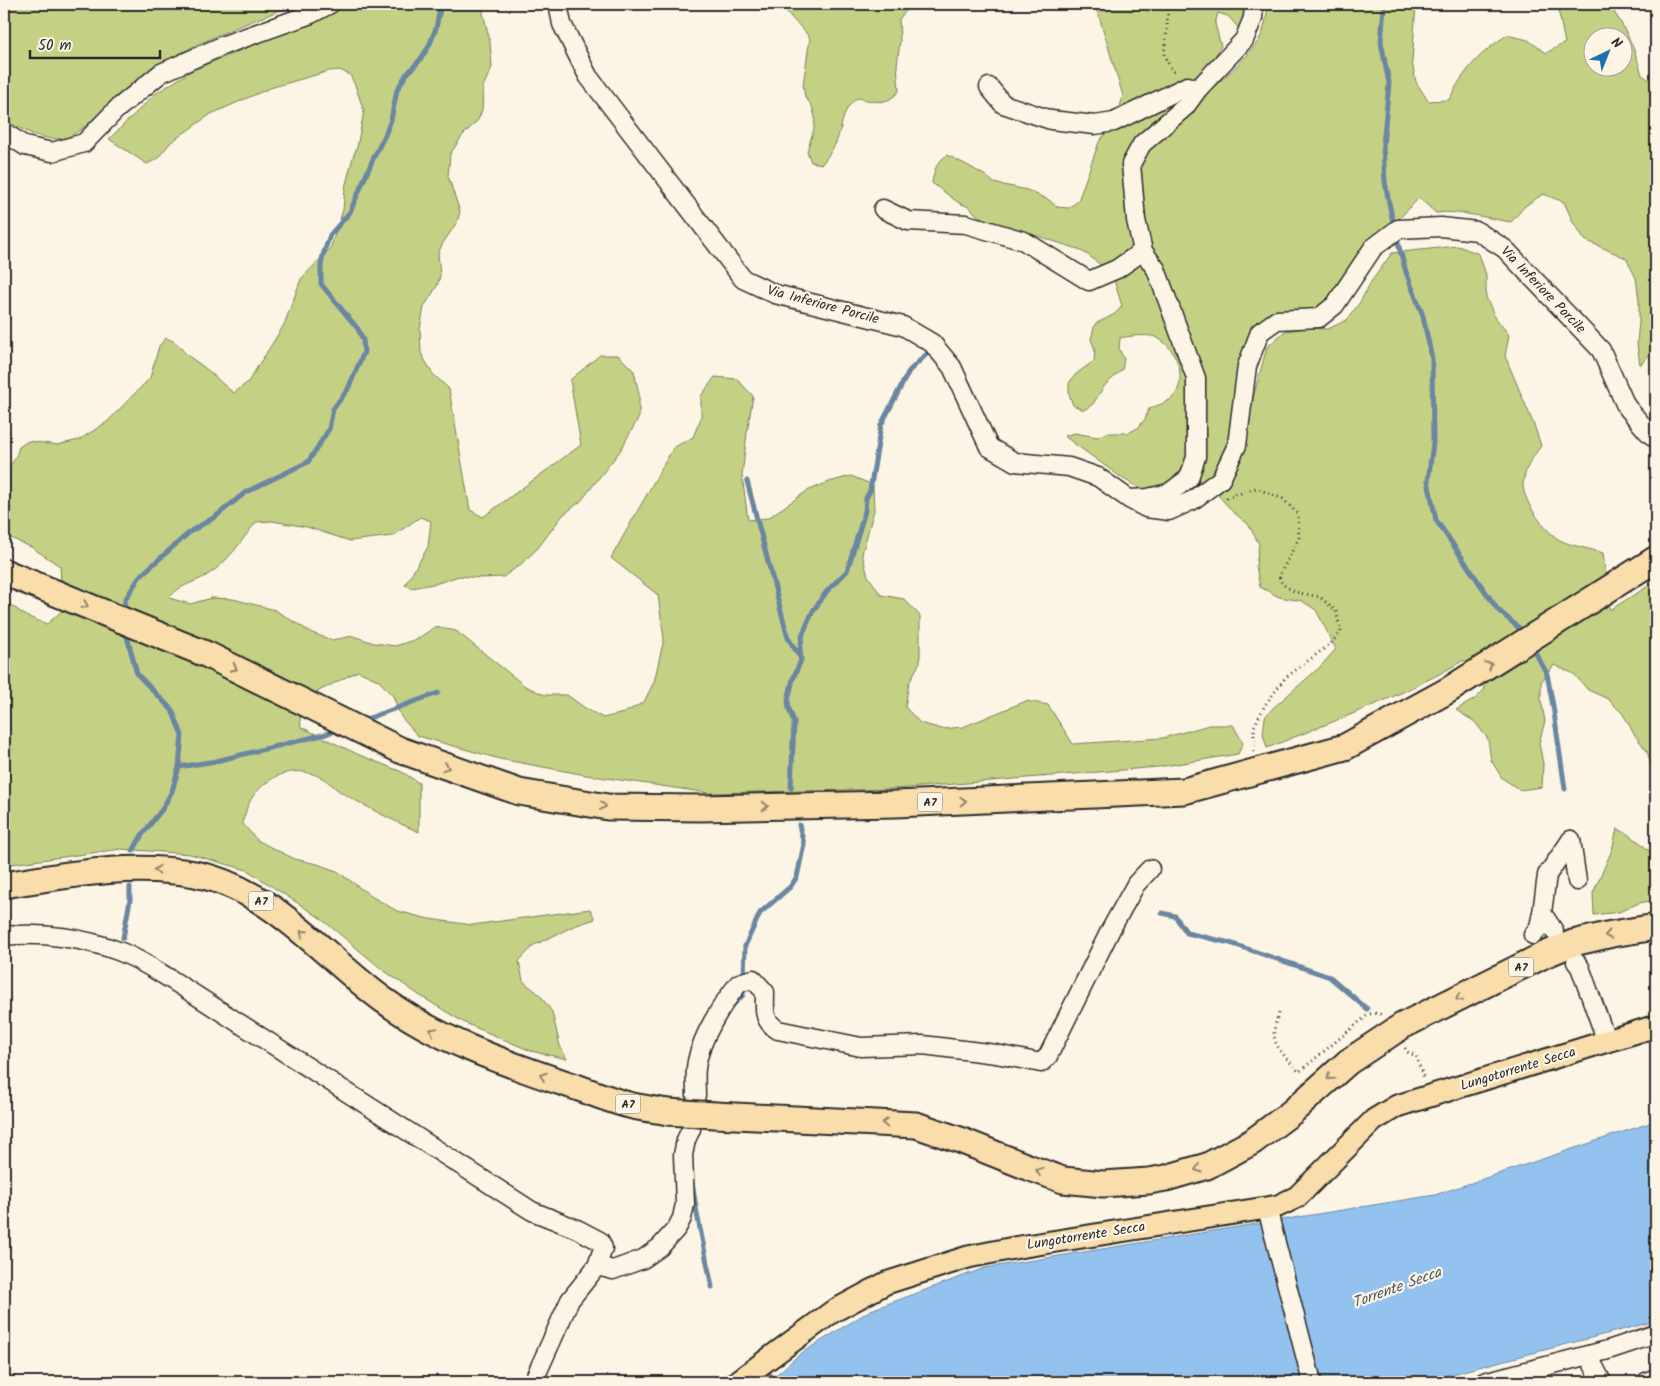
<svg xmlns="http://www.w3.org/2000/svg" width="1660" height="1386" font-family="Kalam,sans-serif">
	<rect width="100%" height="100%" fill="#fcf5e5"/>
	<filter id="ink" filterUnits="userSpaceOnUse"><feTurbulence type="fractalNoise" baseFrequency=".02" numOctaves="2"/><feDisplacementMap in="SourceGraphic" scale="10" xChannelSelector="R" yChannelSelector="G"/><feConvolveMatrix kernelMatrix="1 2 1 2 8 2 1 2 1" color-interpolation-filters="sRGB"/></filter>
	<g filter="url(#ink)">
		<g fill="#c4d185" stroke="#787e58" fill-rule="evenodd">
			<path d="M4 4H296C241 26 178 47 132 85 117 97 78 139 60 139 40 140 20 129 4 119Z"/>
			<path d="M353 4H481L490 42 492 67 483 87 482 110 478 120 463 135 450 154 448 176 460 212 457 222 443 243 438 253 440 276 437 286 424 307 420 329 421 353 432 373 449 389 470 510 483 517 581 445 570 380 600 355H618L634 371 639 394V417L620 451 581 501 563 515 537 549 521 564 503 577 481 578 459 576 438 583 412 588 405 585 428 547 431 521 420 517 393 536 350 541 307 527 272 521 256 522C241 541 229 561 209 574 194 584 181 583 169 598L190 604 212 598 233 599 275 610 312 633 332 640 353 636 374 643 395 646 417 639 435 627 456 631 525 686 545 695H567L585 708 603 718 624 713 644 702 654 682 664 639 658 595 611 558 673 448 693 437 701 418V396L715 377 737 379 753 396 747 433 742 475 748 520 768 518 807 491 829 482 851 476 873 485 874 510 862 554 868 576 881 595 904 599 920 616V662L909 683 905 707 920 723 942 729 963 727 1026 701 1048 705 1073 744 1163 738 1209 725H1233L1243 743 1238 754 1158 767 895 789 709 793 586 775 500 759 418 736 401 717 393 696 378 680 358 671 317 692 299 704 301 727 357 754 402 772 419 783V832C393 821 369 808 344 794 336 790 330 782 322 778 295 763 265 776 250 801 246 808 245 816 242 823L257 840 276 850 295 859 317 864 337 871 371 896 397 911 429 919 472 925 590 909 595 919 574 926 534 945 519 961 523 981 540 995 552 1012 560 1046 567 1059 531 1051 465 1023 419 995 383 970 319 917 247 870 190 854 121 849 4 865V600L26 616 47 624 63 610 60 566 31 547 4 535V470C13 464 16 458 19 447L28 441 57 445 79 440 107 422 150 378 159 346 166 338C180 343 178 346 187 355 195 361 203 366 210 372 218 379 225 387 234 393L248 382 284 325 301 279 330 249 343 210 345 188 353 157 357 147 364 111 355 85 350 75 340 70 329 71 270 88 211 114 171 142 157 159 147 164 109 139 155 94 193 70Z"/>
			<path d="M788 4H912L899 19 900 41 897 65 899 91C886 107 875 101 857 98 842 110 844 120 838 137 835 147 828 156 822 164L811 162 807 151 814 129 815 117 812 106 805 97 803 85 810 38C803 28 794 22 787 12Z"/>
			<polygon points="1092,4 1247,4 1242,32 1228,16 1218,13 1215,24 1221,46 1211,63 1197,79 1119,110 1123,96 1098,13"/>
			<path d="M1268 4H1416L1412 62 1416 82 1428 101 1449 100C1464 70 1480 53 1507 35L1528 40 1546 53 1565 43 1557 4H1608C1626 27 1634 47 1642 75L1656 84V343L1651 353 1640 365 1637 343 1639 322V300L1636 278 1626 258 1585 240 1573 222 1564 202 1543 194 1525 206 1511 222C1485 218 1461 210 1436 213L1419 198 1386 232 1331 301 1315 312 1278 313 1241 362 1234 400 1231 440 1216 475 1193 497 1176 486 1144 491 1122 478 1064 436 1075 433 1097 437 1107 433H1128L1138 428 1145 419 1149 409C1156 406 1165 403 1171 399 1190 383 1177 345 1155 337 1147 334 1128 336 1120 338L1119 349 1124 359 1122 370 1105 385 1093 404 1084 410 1073 405 1069 394V383L1076 374 1094 361 1095 350 1091 339 1095 324 1115 314 1122 306 1114 280 1106 269 1088 255 1078 249 987 220 977 215 969 207 959 203 932 183C934 170 936 163 947 155L967 165 986 176 994 183 1027 190 1049 200 1057 207 1069 208 1078 201 1099 142 1105 134 1180 99H1199C1220 81 1245 62 1260 38 1265 29 1267 14 1268 4ZM1592 38H1622V68H1592Z"/>
			<path d="M1458 246 1479 254 1486 275V297L1495 317 1509 335 1505 356 1534 425 1541 446C1532 458 1524 469 1523 485 1523 501 1547 535 1562 541 1571 546 1592 549 1603 553L1610 610 1656 581V783L1647 751 1634 734 1623 714 1608 699 1588 690 1574 674 1554 665 1541 682V700L1545 721 1539 743 1543 764 1542 787 1520 790 1502 778 1491 760 1488 739 1475 722 1456 710 1475 699 1485 689 1464 660C1403 697 1333 721 1267 748L1263 734 1265 717 1273 708 1320 667 1336 649 1316 610 1302 601 1279 597 1260 587 1256 566 1259 544 1248 524 1232 511 1218 495 1226 485 1241 461 1254 394 1267 347 1285 331 1307 328 1328 329 1347 320 1360 302 1371 282 1392 253Z"/>
			<path d="M1617 829C1629 833 1650 848 1656 861 1658 867 1656 892 1656 900L1639 903 1619 912 1594 915 1593 893 1612 850Z"/>
		</g>
		<polygon fill="#94c2ef" stroke="#6a86a1" points="1656,1121 1656,1321 1421,1382 768,1382 800,1354 871,1310 985,1268 1435,1195"/>
		<g fill="none" stroke-linecap="round" stroke-linejoin="round">
			<g stroke="#6a86a1" stroke-width="5">
				<polyline points="1385,4 1384,7 1381,42 1389,83 1383,146 1385,182 1394,228"/>
				<polyline points="1396,236 1406,272 1423,316 1432,359 1433,443 1428,481 1436,520 1498,610 1526,634"/>
				<polyline points="747,481 788,638 800,657"/>
				<polyline points="123,614 125,600 140,576 191,531 215,517 246,492 308,462 329,429 333,409 348,389 364,352 363,340 358,329 321,284 321,265 323,255 330,235 350,212 373,159 385,135 391,120 397,90 406,75 420,60 429,46 436,28 441,4"/>
				<polyline points="125,629 137,674 172,710 182,735 179,767 172,791 163,808 142,835 133,851"/>
				<polyline points="1532,646 1547,674 1553,706 1565,789"/>
				<polyline points="361,721 438,693"/>
				<polyline points="179,767 216,761 326,734 339,729"/>
				<polyline points="791,788 794,722 789,709 788,700 793,679 801,660 800,649 803,633 813,611 827,591 847,571 865,511 866,498 870,491 881,425 909,371 932,349"/>
				<polyline points="1162,913 1175,916 1187,933 1230,943 1330,977 1367,1009"/>
				<polyline points="123,938 130,900 130,887"/>
				<polyline points="744,978 745,946 760,913 790,887 797,877 804,844 799,825"/>
				<polyline points="732,1006 743,995 743,987"/>
				<polyline points="692,1183 697,1214 712,1287"/>
				<polyline points="770,1375 776,1382"/>
			</g>
			<g stroke="#2b2b2b" stroke-width="21">
				<g id="minor">
					<polyline points="558,4 562,24 588,76 743,279 775,294 903,326 932,343 952,367 989,447 1015,462 1069,467 1098,477 1129,499 1146,508 1169,511 1193,500 1221,479 1237,445 1247,366 1260,332 1277,320 1319,318 1335,305 1373,248 1398,229 1441,227 1477,231 1505,249 1601,350 1626,406 1647,431 1656,439"/>
					<polyline points="989,87 1003,104 1051,120 1095,125 1114,122 1187,86 1198,89"/>
					<polyline points="4,132 25,146 52,152 84,143 117,109 161,73 224,45 311,14 330,4"/>
					<polyline points="883,209 908,221 966,224 1024,241 1089,281 1117,269 1143,251"/>
					<polyline points="1130,499 1148,498 1169,493 1189,478 1196,457 1196,378 1156,269 1143,251 1136,220 1131,164 1142,144 1185,107 1198,89 1244,40 1253,18 1254,4"/>
					<polyline points="1571,840 1577,881"/>
					<polyline points="1554,931 1542,913 1547,875 1571,840"/>
					<polyline points="1533,935 1539,927 1542,913"/>
					<path d="M4 936C42 932 85 938 121 952 139 959 155 970 172 980L532 1211 577 1229 600 1241 603 1248 597 1266"/>
					<polyline points="1576,962 1580,967 1607,1042"/>
					<path d="M696 1096C696 1087 695 1077 696 1068 699 1040 722 1004 739 983L753 979 765 992C765 1009 762 1020 778 1030L861 1047 923 1045 996 1054 1041 1063 1048 1056 1111 929 1136 884 1150 869"/>
					<polyline points="1267,1208 1312,1382"/>
					<polyline points="1588,1355 1602,1382"/>
					<polyline points="533,1382 570,1300 597,1266 613,1270 643,1259 660,1247 677,1228 682,1218 685,1204 683,1155 686,1140 691,1129"/>
					<polyline points="1484,1382 1608,1350 1656,1334"/>
					<polyline points="1646,1382 1656,1378"/>
				</g>
			</g>
			<g stroke="#2b2b2b" stroke-width="25">
				<polyline id="major" points="737,1382 832,1312 886,1283 968,1257 1019,1247 1278,1206 1297,1197 1374,1120 1397,1106 1656,1026"/>
			</g>
			<g stroke="#2b2b2b" stroke-width="29">
				<g id="highway">
					<polyline points="4,572 208,655 400,750 519,792 608,807 701,808 896,804 1184,791 1345,747 1447,691 1656,559"/>
					<path d="M4 885C67 875 132 862 195 874 272 889 322 955 382 999 438 1040 504 1063 570 1085 592 1092 615 1103 638 1107 648 1109 658 1110 668 1112"/>
					<polyline points="715,1115 916,1125 960,1140 1025,1166 1063,1180 1103,1184 1149,1181 1166,1178 1207,1166 1252,1142 1292,1112 1348,1062 1402,1026 1544,955 1573,943 1612,934 1656,927"/>
				</g>
			</g>
			<g stroke="#2b2b2b" stroke-width="3" stroke-dasharray="1 4" stroke-linecap="butt">
				<polyline points="1168,4 1167,29 1164,55 1170,67 1175,73"/>
				<polyline points="1226,498 1256,488 1283,499 1298,514 1299,538 1279,576 1282,584 1295,592 1320,597 1336,611 1341,632 1329,645 1285,678 1265,705 1254,727 1254,751"/>
				<path d="M1279 1013C1266 1043 1281 1051 1299 1072L1369 1014 1378 1013 1382 1015"/>
				<polyline points="1405,1048 1407,1052 1416,1056 1424,1079"/>
			</g>
			<use href="#minor" stroke="#fcf5e5" stroke-width="18"/>
			<use href="#major" stroke="#f9ddab" stroke-width="21"/>
			<use href="#highway" stroke="#f9ddab" stroke-width="25"/>
			<g stroke="#2b2b2b" stroke-width="29" stroke-linecap="butt">
				<polyline id="highway-bridge" points="668,1112 715,1115"/>
			</g>
			<use href="#highway-bridge" stroke="#f9ddab" stroke-width="25"/>
		</g>
		<defs><path id="oneway-chevron" d="M-2-3.5L2.5 0L-2 3.5" fill="none" stroke-width="1.6" stroke-linecap="round" stroke-linejoin="round" transform="scale(1.25)"/></defs>
		<g stroke="#92846b">
			<use href="#oneway-chevron" transform="translate(85 605) rotate(22)"/>
			<use href="#oneway-chevron" transform="translate(1489 665) rotate(-32)"/>
			<use href="#oneway-chevron" transform="translate(234 668) rotate(27)"/>
			<use href="#oneway-chevron" transform="translate(446 767) rotate(19)"/>
			<use href="#oneway-chevron" transform="translate(963 801) rotate(-3)"/>
			<use href="#oneway-chevron" transform="translate(603 806) rotate(7)"/>
			<use href="#oneway-chevron" transform="translate(765 806) rotate(-1)"/>
			<use href="#oneway-chevron" transform="translate(157 870) rotate(-177)"/>
			<use href="#oneway-chevron" transform="translate(303 933) rotate(-139)"/>
			<use href="#oneway-chevron" transform="translate(1608 935) rotate(169)"/>
			<use href="#oneway-chevron" transform="translate(1459 998) rotate(154)"/>
			<use href="#oneway-chevron" transform="translate(433 1031) rotate(-152)"/>
			<use href="#oneway-chevron" transform="translate(543 1076) rotate(-161)"/>
			<use href="#oneway-chevron" transform="translate(1330 1077) rotate(140)"/>
			<use href="#oneway-chevron" transform="translate(885 1123) rotate(-177)"/>
			<use href="#oneway-chevron" transform="translate(1198 1169) rotate(161)"/>
			<use href="#oneway-chevron" transform="translate(1039 1171) rotate(-160)"/>
		</g>
	</g>
	<g text-anchor="middle" dominant-baseline="central" stroke-width="4.5" stroke-linejoin="round" paint-order="stroke">
		<g fill="#fcf5e5" stroke="#6a6863" stroke-width="1">
			<rect x="917.5" y="792.5" width="25" height="19" rx="4"/>
			<rect x="248.5" y="891.5" width="25" height="19" rx="4"/>
			<rect x="1508.5" y="957.5" width="25" height="19" rx="4"/>
			<rect x="615.5" y="1094.5" width="25" height="19" rx="4"/>
		</g>
		<g font-size="12" font-weight="bold" fill="#2b2b2b">
			<text x="930" y="802">A7</text>
			<text x="261" y="901">A7</text>
			<text x="1521" y="967">A7</text>
			<text x="628" y="1104">A7</text>
		</g>
		<g font-size="14" fill="#2b2b2b" stroke="#fcf5e5">
			<text transform="translate(1543 290) rotate(46)">Via Inferiore Porcile</text>
			<text transform="translate(823 305) rotate(15)">Via Inferiore Porcile</text>
			<text transform="translate(1518 1069) rotate(-17)">Lungotorrente Secca</text>
			<text transform="translate(1086 1236) rotate(-9)">Lungotorrente Secca</text>
		</g>
		<g font-size="15" font-style="italic" fill="#4a5866" stroke="#fcf5e5">
			<text transform="translate(1397 1288) rotate(-20)">Torrente Secca</text>
		</g>
	</g>
	<rect width="1660" height="1386" fill="none" stroke="#fcf5e5" stroke-width="20"/>
	<rect x="10" y="10" width="1640" height="1366" fill="none" stroke="#2b2b2b" stroke-width="2" filter="url(#ink)"/>
	<g transform="translate(1608 52) rotate(43)"><circle r="24" fill="#fcf5e5" stroke="#a8a49b"/>
	<path d="M0-4L9 19L0 12L-9 19Z" fill="#1f6fb2"/>
	<text y="-8" font-size="14" font-weight="bold" text-anchor="middle" fill="#2b2b2b">N</text>
	</g>
	<path d="M30 50v8h130v-8" fill="none" stroke="#2b2b2b" stroke-width="2.5"/>
	<text x="38" y="50" font-size="15" fill="#2b2b2b" stroke="#fcf5e5" stroke-width="4" paint-order="stroke">50 m</text>
</svg>
